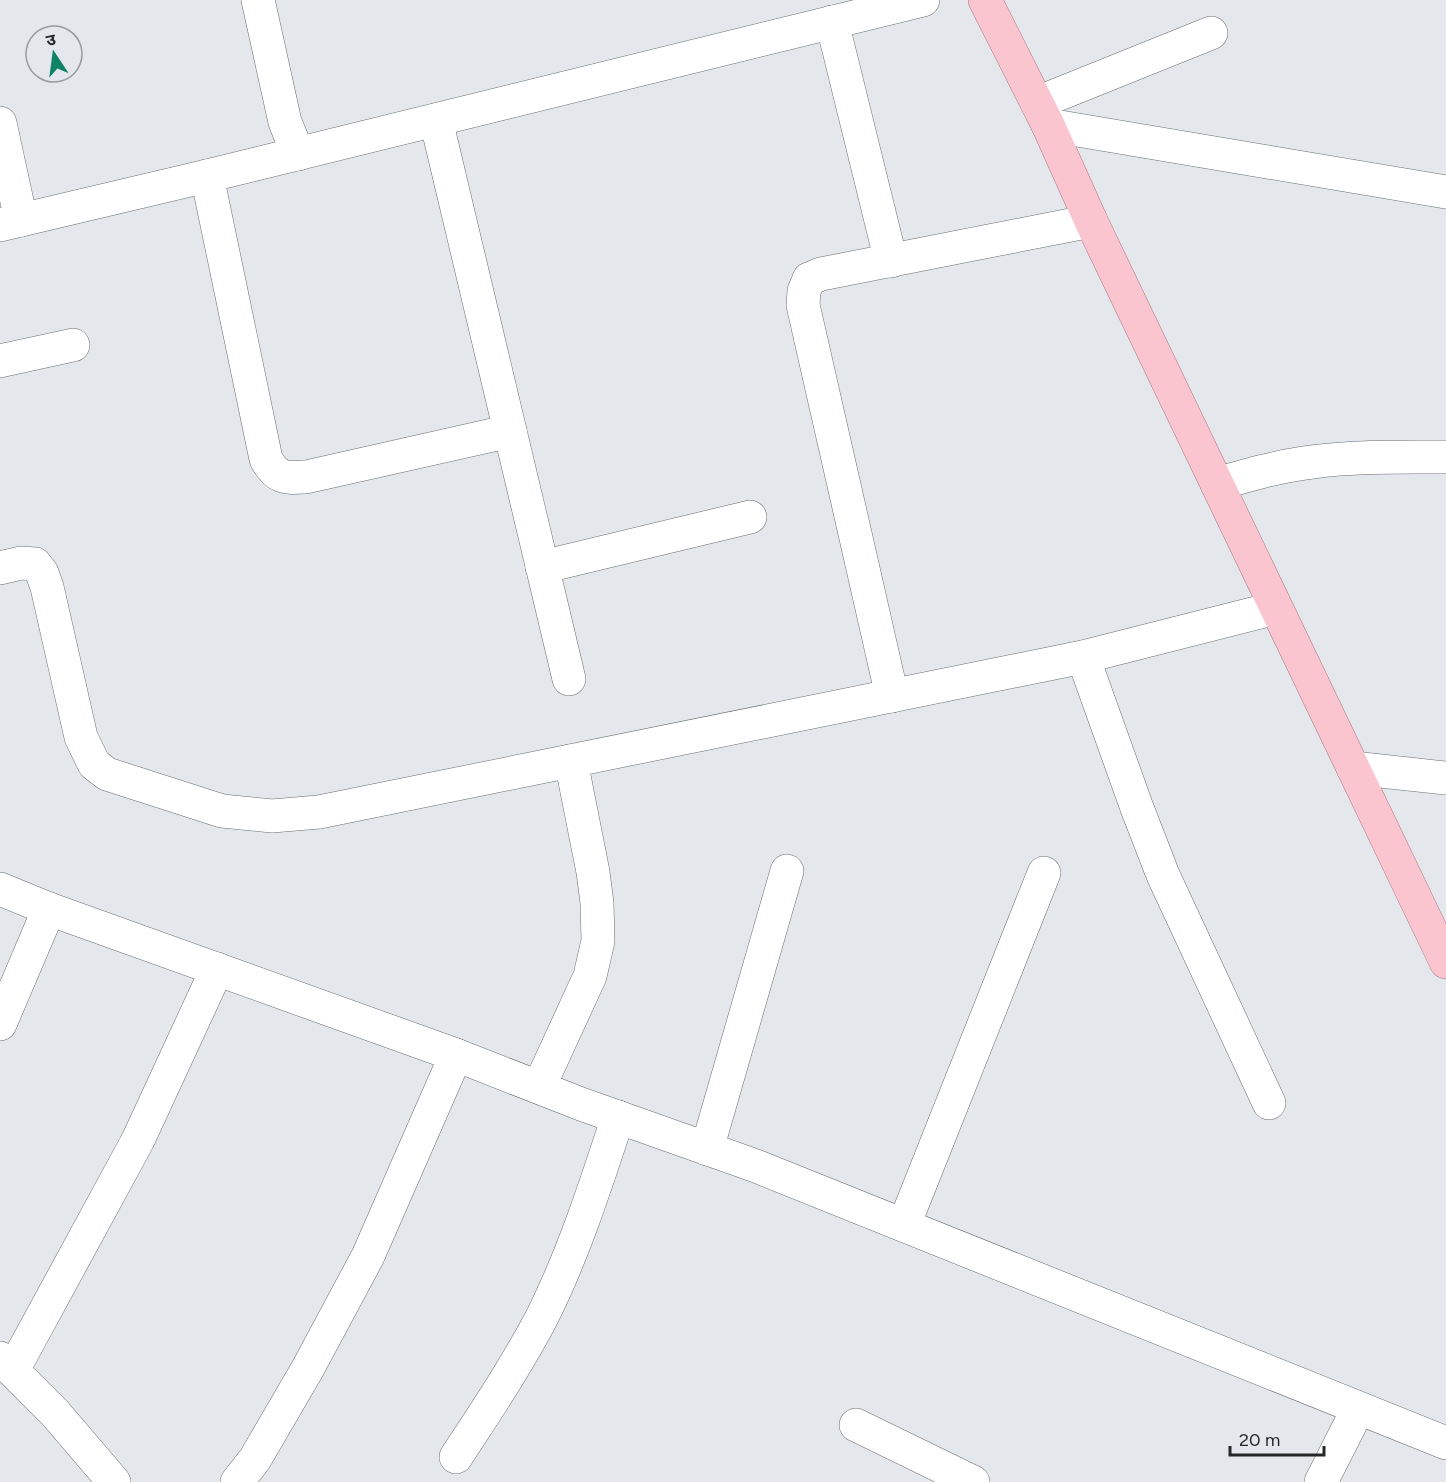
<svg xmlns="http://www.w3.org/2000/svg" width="1446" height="1482" font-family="Figtree,'Noto Sans Devanagari',sans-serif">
	<rect width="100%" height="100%" fill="#e4e8ed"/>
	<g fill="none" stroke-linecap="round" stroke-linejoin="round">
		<g stroke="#696d71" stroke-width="34">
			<g id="minor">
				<polyline points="258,0 285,122 298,154"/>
				<polyline points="832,22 891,261"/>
				<polyline points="1037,103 1211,33"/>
				<polyline points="436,120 569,679"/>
				<polyline points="0,123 21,220"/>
				<polyline points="1048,125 1446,192"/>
				<path d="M207 176 266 459C277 479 285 478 306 477L510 431"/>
				<polyline points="0,225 207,176 923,0"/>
				<polyline points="0,361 73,345"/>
				<path d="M1217 484C1248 475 1279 466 1312 462 1356 456 1401 457 1446 457"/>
				<polyline points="542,567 750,517"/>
				<polyline points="0,568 21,563 35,564 42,573 47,587 81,737 94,764 107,774 222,811 272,816 319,812 1083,657 1276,608"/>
				<polyline points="1083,657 1137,808 1163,875 1269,1103"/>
				<polyline points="892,696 803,305 804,291 809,279 821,274 1091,221"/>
				<polyline points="1353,768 1446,778"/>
				<polyline points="0,889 49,909 456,1055 581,1104 756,1166 1446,1443"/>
				<polyline points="0,1024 49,909"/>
				<polyline points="539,1087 590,976 598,941 597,903 593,872 571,761"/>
				<polyline points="707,1149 787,871"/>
				<polyline points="904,1225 1044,873"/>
				<polyline points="0,1358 55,1413 114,1482"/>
				<polyline points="13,1370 138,1140 217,969"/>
				<polyline points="856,1425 973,1482"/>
				<path d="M456 1457C486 1411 517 1365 542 1317 574 1253 596 1184 618 1117"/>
				<polyline points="237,1482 255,1459 308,1368 368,1256 456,1055"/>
				<polyline points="1321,1482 1358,1409"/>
			</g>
		</g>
		<g stroke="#ad747f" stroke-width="34">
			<polyline id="major" points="985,0 1048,125 1091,221 1446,962"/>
		</g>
		<use href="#minor" stroke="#fff" stroke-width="33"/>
		<use href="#major" stroke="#fac5ce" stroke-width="33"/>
	</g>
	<g transform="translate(54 54) rotate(347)"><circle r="28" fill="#e4e8ed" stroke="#989a9e" stroke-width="1.5"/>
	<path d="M0-4.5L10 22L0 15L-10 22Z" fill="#0f8464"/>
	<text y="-9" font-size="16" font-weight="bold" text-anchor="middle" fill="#252628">उ</text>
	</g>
	<path d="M1230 1446v9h94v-9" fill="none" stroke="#252628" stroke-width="3"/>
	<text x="1239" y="1446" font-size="18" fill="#252628" stroke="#e4e8ed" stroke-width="4.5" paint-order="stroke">20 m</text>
</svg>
